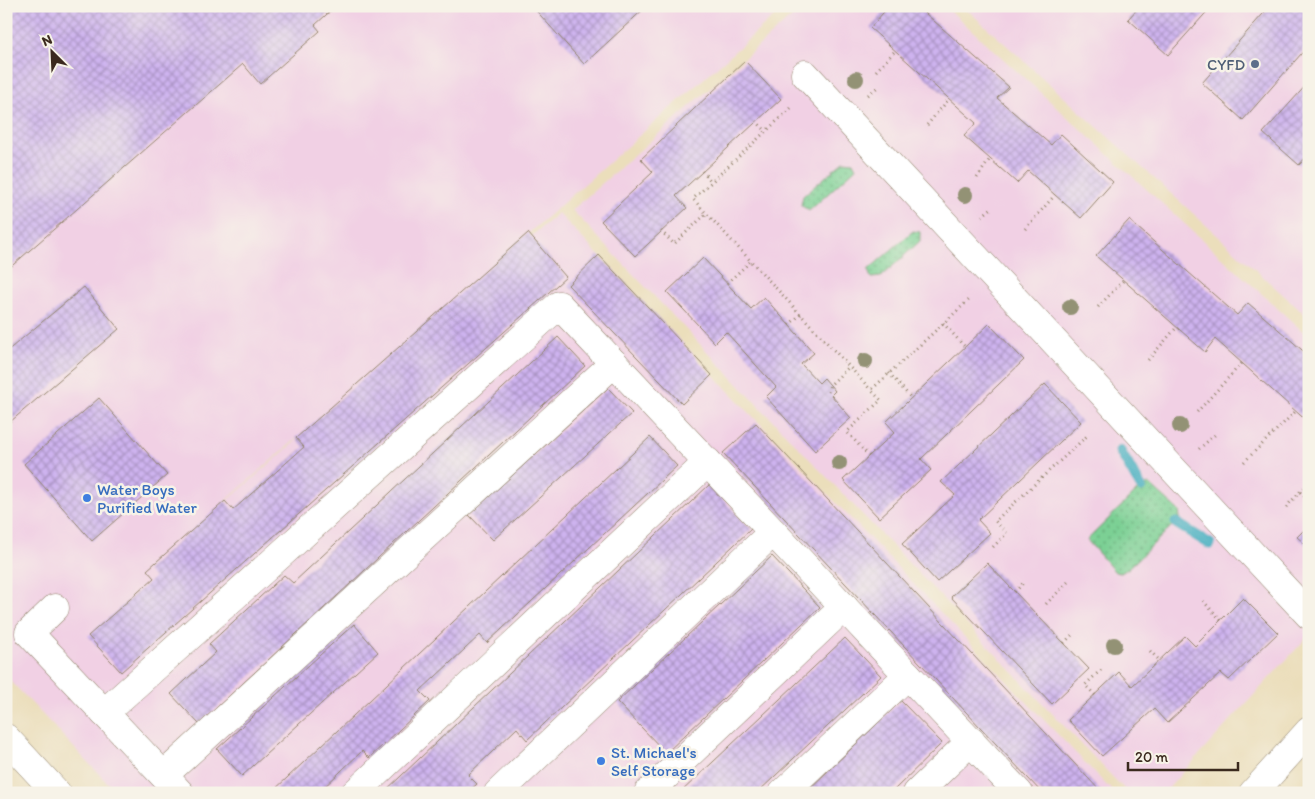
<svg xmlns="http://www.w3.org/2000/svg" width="1315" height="799" font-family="Itim,sans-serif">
	<defs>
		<pattern id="grass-dots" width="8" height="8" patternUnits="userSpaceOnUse" patternTransform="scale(1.25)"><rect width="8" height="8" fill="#7bd094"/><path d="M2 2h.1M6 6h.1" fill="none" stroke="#66a978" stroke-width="1.8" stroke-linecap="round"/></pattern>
		<pattern id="building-cross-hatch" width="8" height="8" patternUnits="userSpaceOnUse" patternTransform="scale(1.25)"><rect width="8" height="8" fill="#ceb3ef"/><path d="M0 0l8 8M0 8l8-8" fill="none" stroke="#a892c1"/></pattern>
	</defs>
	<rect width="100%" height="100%" fill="#f7f3e8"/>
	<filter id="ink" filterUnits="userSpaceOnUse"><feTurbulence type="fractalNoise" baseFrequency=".02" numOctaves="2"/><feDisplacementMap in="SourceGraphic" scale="10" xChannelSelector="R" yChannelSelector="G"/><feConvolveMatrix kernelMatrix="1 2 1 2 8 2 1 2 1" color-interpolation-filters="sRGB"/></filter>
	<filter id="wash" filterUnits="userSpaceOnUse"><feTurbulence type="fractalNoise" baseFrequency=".0096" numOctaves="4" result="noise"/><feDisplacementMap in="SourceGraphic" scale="20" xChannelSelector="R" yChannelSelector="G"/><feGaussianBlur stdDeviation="1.12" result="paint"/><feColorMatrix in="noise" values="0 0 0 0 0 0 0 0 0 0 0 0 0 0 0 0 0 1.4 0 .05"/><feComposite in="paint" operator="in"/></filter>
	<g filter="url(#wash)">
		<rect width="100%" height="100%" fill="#ebdebb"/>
		<g fill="#f1d0e4">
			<polygon points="6,6 786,6 143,574 558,213 1114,793 117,793 6,676"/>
			<polygon points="804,6 945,6 1309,337 1309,635 1164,793 1128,793 572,210"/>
			<polygon points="963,6 1309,6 1309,318"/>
		</g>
		<g fill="url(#grass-dots)" stroke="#5b7d59">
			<polygon points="844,161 853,162 856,168 809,211 801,205 803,196"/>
			<polygon points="913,231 920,232 920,241 881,277 871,278 868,270"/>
			<polygon points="1149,484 1179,511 1180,518 1129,568 1121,573 1115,572 1087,540 1141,487"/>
		</g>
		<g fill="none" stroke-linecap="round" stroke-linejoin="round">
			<g stroke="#41acc0" stroke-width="11">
				<polyline points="1120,451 1141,487"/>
				<polyline points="1176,523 1210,544"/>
			</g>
		</g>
		<g id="blocks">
			<g fill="url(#building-cross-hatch)">
				<polygon points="6,6 336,6 315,25 320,31 260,84 243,64 6,271"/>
				<polygon points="532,6 647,6 584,64"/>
				<polygon points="889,6 917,6 1009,87 997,98 1051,145 1061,134 1113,182 1081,218 1028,171 1017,183 964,136 976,123 870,28"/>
				<polygon points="1140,6 1212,6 1168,55 1128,19"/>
				<polygon points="1270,6 1309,6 1309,45 1243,120 1202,83"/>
				<polygon points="745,61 781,99 676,196 687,208 635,256 601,221 653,172 641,159"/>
				<polygon points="1309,82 1309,154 1299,165 1263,133"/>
				<polygon points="1129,220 1237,315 1248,303 1309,356 1309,423 1215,339 1205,352 1096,256"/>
				<polygon points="528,233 566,277 121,672 88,636 154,578 147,570 225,501 233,510 304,447 296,438"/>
				<polygon points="599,255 712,375 682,404 568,285"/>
				<polygon points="703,258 751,309 764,297 814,353 801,364 819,383 824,378 830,385 835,391 831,395 851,418 815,451 766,397 776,387 726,332 715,343 667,292"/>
				<polygon points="84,287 119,329 10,422 6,417 6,352"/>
				<polygon points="989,324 1024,360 921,459 931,470 879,518 843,480 895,432 886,422"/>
				<polygon points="558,337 585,366 199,724 171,694 216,652 209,644 284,575 293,583"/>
				<polygon points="1045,384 1081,422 978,520 990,533 937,582 902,544 955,495 941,482"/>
				<polygon points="608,388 632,413 493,540 469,515"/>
				<polygon points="99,398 167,475 92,541 24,464"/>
				<polygon points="756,423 1102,793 1042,793 723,453"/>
				<polygon points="650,437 677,466 487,643 480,635 420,691 430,701 369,758 362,751 318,793 271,793"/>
				<polygon points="709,485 751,529 527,740 517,728 468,775 477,784 467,793 383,793"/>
				<polygon points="1309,525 1309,547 1297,537"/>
				<polygon points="772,556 820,607 666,753 617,702"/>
				<polygon points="987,563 1089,669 1052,704 951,597"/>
				<polygon points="1243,598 1278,633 1229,680 1221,673 1167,723 1154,709 1102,756 1068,720 1119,672 1132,686 1185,636 1195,646"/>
				<polygon points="354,624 378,652 242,776 217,749"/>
				<polygon points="845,638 881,676 757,793 680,793"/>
				<polygon points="901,701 942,743 891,793 805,793"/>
			</g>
		</g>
	</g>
	<g filter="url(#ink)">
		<use href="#blocks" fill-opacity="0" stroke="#93846c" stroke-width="1"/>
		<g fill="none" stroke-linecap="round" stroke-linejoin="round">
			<g stroke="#93846c" stroke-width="29">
				<g id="minor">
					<polyline points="805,74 1309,615"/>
					<polyline points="55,608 29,633 180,793"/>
					<polyline points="104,713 559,305 1019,793"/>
					<polyline points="6,738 57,793"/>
					<polyline points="164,775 614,363"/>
					<polyline points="355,793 708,462"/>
					<polyline points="498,793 773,532"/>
					<polyline points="648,793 844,607"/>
					<polyline points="783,793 908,675"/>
					<polyline points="917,793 971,741"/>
					<polyline points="1253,793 1309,731"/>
				</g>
			</g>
			<g stroke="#93846c" stroke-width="3" stroke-dasharray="1 4" stroke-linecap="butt">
				<polyline points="876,71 895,51"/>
				<polyline points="868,95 879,86"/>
				<polyline points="791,108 693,199 871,390"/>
				<polyline points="756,121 766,131"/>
				<polyline points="927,125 949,99"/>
				<polyline points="702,171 712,182"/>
				<polyline points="977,178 990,159"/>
				<polyline points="982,216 993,207"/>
				<polyline points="1025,229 1055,195"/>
				<polyline points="661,231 674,244 707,213"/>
				<polyline points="727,283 751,261"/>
				<polyline points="1098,307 1123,281"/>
				<polyline points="943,323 965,347"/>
				<polyline points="789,325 801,314"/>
				<polyline points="1148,360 1176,328"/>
				<polyline points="889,373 911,398"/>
				<polyline points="828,392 830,385 850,366"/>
				<polyline points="1197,412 1242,363"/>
				<polyline points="1199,449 1217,433"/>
				<polyline points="869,456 847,432 881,400 871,390 970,299"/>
				<polyline points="1244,462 1296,411"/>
				<polyline points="1300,492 1309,501"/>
				<polyline points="1286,507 1309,482"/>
				<polyline points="993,547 1007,533 995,521 1089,434"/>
				<polyline points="1015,592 1025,581"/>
				<polyline points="1203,601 1221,620"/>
				<polyline points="1046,604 1070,580"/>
				<polyline points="1064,643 1073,634"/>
				<polyline points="1150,651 1160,661"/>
				<polyline points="1095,695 1085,685 1103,668"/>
			</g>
			<use href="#minor" stroke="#fff" stroke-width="28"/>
		</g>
		<g fill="#939275">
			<circle cx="856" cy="79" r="8"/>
			<circle cx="965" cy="195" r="8"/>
			<circle cx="1070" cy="307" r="8"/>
			<circle cx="865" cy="361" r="8"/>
			<circle cx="1180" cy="426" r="8"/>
			<circle cx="839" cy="463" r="8"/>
			<circle cx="1114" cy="645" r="8"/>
		</g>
	</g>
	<circle fill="#5c6f8a" stroke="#f7f3e8" stroke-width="2" cx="1255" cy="64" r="5"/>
	<g fill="#3f7fe0" stroke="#f7f3e8" stroke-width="2">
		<circle cx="87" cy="498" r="5"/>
		<circle cx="601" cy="761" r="5"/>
	</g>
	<g text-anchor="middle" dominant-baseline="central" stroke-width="5" stroke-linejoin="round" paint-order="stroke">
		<g font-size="16" fill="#4e5e75" stroke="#f7f3e8" text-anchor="end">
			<text x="1245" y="64">CYFD</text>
		</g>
		<g font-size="16" fill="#366cbe" stroke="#f7f3e8" text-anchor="start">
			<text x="97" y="489">Water Boys<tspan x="97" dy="18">Purified Water</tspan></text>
			<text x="611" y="752">St. Michael's<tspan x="611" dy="18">Self Storage</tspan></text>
		</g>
	</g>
	<rect width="1315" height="799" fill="none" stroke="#f7f3e8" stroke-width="25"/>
	<g transform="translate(52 52) rotate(336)" stroke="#f7f3e8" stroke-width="4" paint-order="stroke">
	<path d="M0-4L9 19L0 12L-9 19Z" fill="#3b2a1e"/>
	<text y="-8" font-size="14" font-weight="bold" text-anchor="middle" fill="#3b2a1e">N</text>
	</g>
	<path d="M1128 762v8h110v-8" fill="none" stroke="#3b2a1e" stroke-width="2.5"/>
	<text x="1135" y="762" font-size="15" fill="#3b2a1e" stroke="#f7f3e8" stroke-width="4" paint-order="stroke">20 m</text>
</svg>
